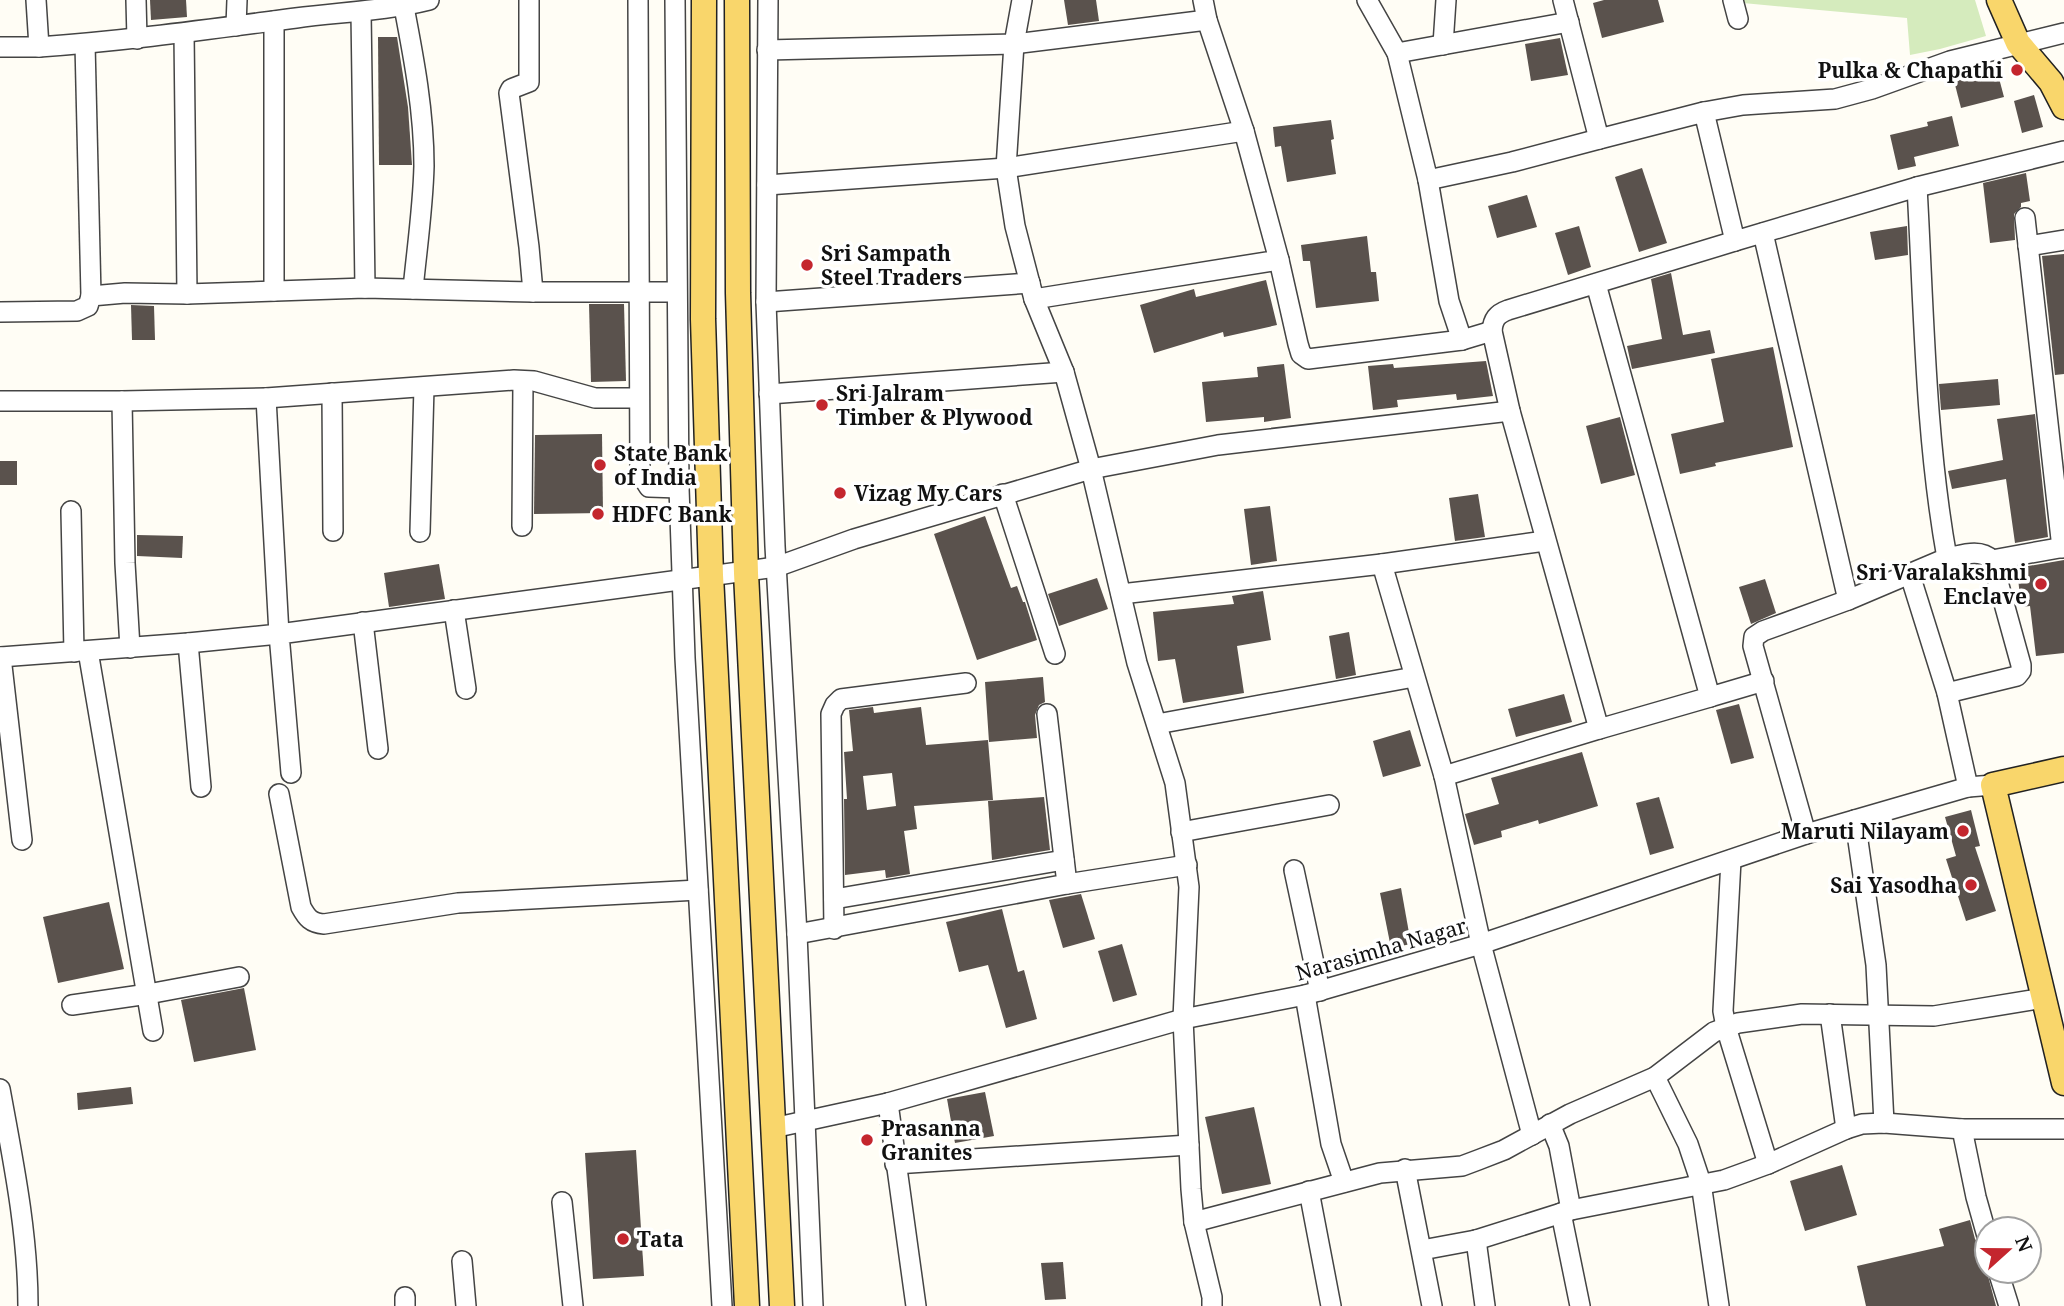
<svg xmlns="http://www.w3.org/2000/svg" width="2064" height="1306" font-family="'Noto Serif',serif">
	<rect width="100%" height="100%" fill="#fffdf5"/>
	<polygon fill="#d5ebbd" points="1742,0 1975,0 1986,36 1940,49 1910,55 1907,18 1743,3"/>
	<g fill="#5a524d" fill-rule="evenodd">
		<polygon points="150,0 186,0 187,17 151,20"/>
		<polygon points="1064,0 1096,0 1099,21 1068,25"/>
		<polygon points="1604,0 1658,0 1664,22 1602,38 1593,3"/>
		<polygon points="378,37 397,37 408,107 412,165 379,165"/>
		<polygon points="1560,38 1568,75 1531,81 1525,44"/>
		<polygon points="1996,67 2004,97 1961,108 1953,77"/>
		<polygon points="2034,95 2043,127 2022,133 2014,101"/>
		<polygon points="1952,116 1959,146 1914,157 1916,166 1898,170 1890,135 1928,126 1927,122"/>
		<polygon points="1331,120 1334,139 1331,140 1336,174 1287,182 1281,146 1275,147 1273,127"/>
		<polygon points="1642,168 1667,243 1639,252 1615,177"/>
		<polygon points="2026,173 2030,201 2021,203 2021,207 2014,214 2015,240 1990,243 1983,183"/>
		<polygon points="1527,195 1537,227 1497,238 1488,206"/>
		<polygon points="1579,226 1591,267 1568,275 1555,233"/>
		<polygon points="1907,226 1908,255 1875,260 1870,232"/>
		<polygon points="1367,236 1371,272 1376,272 1379,301 1316,308 1310,261 1303,261 1301,245"/>
		<polygon points="2064,254 2064,374 2055,375 2042,256"/>
		<polygon points="1671,273 1683,335 1710,330 1715,353 1632,369 1627,346 1662,339 1651,279"/>
		<polygon points="1266,280 1277,325 1224,337 1223,332 1154,353 1140,305 1194,289 1196,297"/>
		<polygon points="589,304 624,304 626,381 591,382"/>
		<polygon points="131,305 154,306 155,340 132,340"/>
		<polygon points="1773,347 1793,447 1715,463 1716,466 1680,474 1671,434 1724,422 1711,359"/>
		<polygon points="1486,361 1493,396 1457,400 1456,394 1397,400 1398,407 1373,410 1368,366 1393,364 1394,368"/>
		<polygon points="1284,364 1291,418 1264,422 1264,417 1206,422 1202,382 1258,377 1257,367"/>
		<polygon points="1998,379 2000,405 1941,410 1939,384"/>
		<polygon points="2035,414 2048,537 2015,543 2006,479 1952,489 1948,471 2003,460 1997,419"/>
		<polygon points="1620,417 1635,475 1601,484 1586,426"/>
		<polygon points="602,434 603,513 534,514 535,435"/>
		<rect x="0" y="461" width="17" height="24"/>
		<polygon points="1478,494 1485,537 1455,541 1449,498"/>
		<polygon points="1270,506 1277,561 1251,565 1244,509"/>
		<polygon points="985,516 1011,588 1017,586 1023,602 1025,602 1037,640 977,660 934,534"/>
		<polygon points="137,535 183,536 182,558 137,556"/>
		<polygon points="2064,560 2064,653 2036,656 2030,606 2021,607 2017,568"/>
		<polygon points="439,564 445,599 389,607 384,573"/>
		<polygon points="1097,578 1108,609 1059,626 1048,594"/>
		<polygon points="1765,579 1776,613 1751,624 1739,587"/>
		<polygon points="1263,591 1271,640 1237,646 1244,693 1183,703 1175,659 1158,661 1153,612 1234,604 1232,596"/>
		<polygon points="1349,632 1356,675 1336,679 1329,636"/>
		<polygon points="1043,677 1045,702 1039,705 1035,715 1037,738 989,742 985,682"/>
		<polygon points="1564,694 1572,722 1516,737 1508,709"/>
		<polygon points="1739,704 1754,758 1731,764 1716,710"/>
		<path d="M873 707 874 713 921 707 926 745 988 740 993 800 914 806 917 829 904 831 910 874 886 878 885 870 845 875 844 799H847L844 752 853 751 849 710ZM892 773 896 806 867 810 863 776Z"/>
		<polygon points="1410,730 1421,766 1383,777 1373,741"/>
		<polygon points="1582,752 1598,806 1539,824 1538,820 1501,831 1502,837 1474,845 1465,814 1499,804 1491,778"/>
		<polygon points="1044,797 1050,850 992,860 988,801"/>
		<polygon points="1659,797 1674,848 1650,855 1636,803"/>
		<polygon points="1971,810 1980,846 1975,847 1996,911 1966,921 1946,859 1956,856 1945,817"/>
		<polygon points="1401,888 1411,944 1391,948 1380,893"/>
		<polygon points="1081,894 1095,939 1063,948 1049,900"/>
		<polygon points="109,902 124,969 58,983 43,917"/>
		<polygon points="1002,909 1018,972 1024,970 1037,1019 1006,1028 988,965 959,972 946,922"/>
		<polygon points="1122,944 1137,995 1113,1002 1098,951"/>
		<polygon points="244,988 256,1050 194,1062 181,1000"/>
		<polygon points="131,1087 133,1104 78,1110 77,1093"/>
		<polygon points="985,1092 994,1136 955,1143 947,1099"/>
		<polygon points="1254,1107 1271,1184 1222,1194 1205,1117"/>
		<polygon points="636,1150 644,1276 593,1279 585,1153"/>
		<polygon points="1842,1165 1857,1215 1805,1231 1790,1181"/>
		<polygon points="1970,1220 1975,1239 1980,1246 1996,1306 1866,1306 1857,1266 1944,1246 1939,1229"/>
		<polygon points="1063,1262 1066,1299 1045,1300 1041,1263"/>
	</g>
	<g fill="none" stroke-linecap="round" stroke-linejoin="round">
		<g stroke="#444" stroke-width="22">
			<g id="minor">
				<path d="M36 0 39 47C125 41 211 29 296 18 341 12 385 11 429 0"/>
				<polyline points="136,0 137,39"/>
				<polyline points="529,0 529,82 511,89 509,93 529,247 533,292"/>
				<polyline points="638,0 640,473 649,487 679,488"/>
				<polyline points="675,0 679,488 685,658 722,1306"/>
				<polyline points="768,0 766,302 775,546 797,934 813,1306"/>
				<polyline points="1022,0 1014,44 1006,168 1015,226 1034,299 1064,372 1091,469 1137,663 1175,783 1189,887 1183,1019 1191,1189 1194,1222 1212,1297 1212,1306"/>
				<polyline points="1367,0 1397,53 1428,180 1449,301 1462,340"/>
				<polyline points="1563,0 1599,139 1704,112 1735,241 1917,187 2064,151"/>
				<polyline points="1733,0 1738,19"/>
				<path d="M404 7C414 59 424 112 424 166 423 207 417 248 413 289"/>
				<polyline points="361,12 365,288"/>
				<polyline points="274,21 274,291"/>
				<polyline points="236,26 237,0"/>
				<polyline points="184,33 187,294"/>
				<polyline points="85,44 91,296"/>
				<polyline points="1443,45 1446,0"/>
				<polyline points="0,47 39,47"/>
				<polyline points="767,50 1014,44 1207,20"/>
				<polyline points="1397,53 1569,22"/>
				<polyline points="1704,112 1743,105 1835,99 1872,89 1950,61 2064,33"/>
				<polyline points="1428,180 1512,162 1599,139"/>
				<polyline points="767,185 1006,168 1244,131"/>
				<polyline points="2025,218 2062,548"/>
				<polyline points="1763,233 1848,600"/>
				<polyline points="2028,246 2064,240"/>
				<polyline points="1279,260 1298,344 1301,354 1308,359 1462,340 1492,331"/>
				<path d="M1596 284 1710 697 1599 729 1510 411 1492 331C1493 319 1497 314 1508 310L1735 241"/>
				<polyline points="1034,299 1279,260 1244,131 1207,20 1203,0"/>
				<polyline points="766,302 1030,283"/>
				<polyline points="0,312 77,311 88,306 91,296 125,293 187,294 365,288 533,292 676,292"/>
				<polyline points="332,393 333,531"/>
				<polyline points="769,394 1064,372"/>
				<polyline points="266,398 514,380 534,381 595,398 639,398"/>
				<polyline points="0,401 122,401 266,398 279,634 188,643 0,657"/>
				<polyline points="122,401 125,563 130,648"/>
				<polyline points="1003,494 1055,654"/>
				<polyline points="71,511 74,652"/>
				<polyline points="522,526 523,381"/>
				<polyline points="420,532 424,387"/>
				<path d="M1947 558C1962 555 1980 548 1992 560L2021 665V671L2017 676 1947 693"/>
				<polyline points="1992,560 2064,547"/>
				<polyline points="1382,564 1545,541"/>
				<polyline points="1910,575 1947,693 1968,787"/>
				<polyline points="1121,594 1382,564 1444,776 1481,944 1532,1135"/>
				<polyline points="454,610 466,689"/>
				<polyline points="363,622 378,749"/>
				<polyline points="188,643 201,787"/>
				<polyline points="88,651 153,1031"/>
				<polyline points="1,657 22,840"/>
				<polyline points="1710,697 1764,681"/>
				<polyline points="1157,724 1414,677"/>
				<polyline points="291,773 279,634 776,567 854,539 1091,469 1218,445 1510,411"/>
				<polyline points="1444,776 1599,729"/>
				<path d="M279 794 301 907C307 918 311 923 324 924L458 903 698 890"/>
				<polyline points="1855,820 1876,965 1884,1123"/>
				<polyline points="1181,832 1329,805"/>
				<path d="M1806 834 1753 646 1754 637 1763 631 1848 600 1947 558C1925 436 1924 310 1917 187"/>
				<polyline points="1731,860 1723,1011 1726,1027 1768,1164"/>
				<polyline points="1294,870 1320,991"/>
				<polyline points="1067,884 1187,865"/>
				<polyline points="834,899 1064,860"/>
				<polyline points="834,929 831,714 835,705 841,699 966,683"/>
				<polyline points="797,934 1067,884 1047,714"/>
				<polyline points="1305,995 1331,1144 1344,1182"/>
				<polyline points="72,1005 148,994 239,977"/>
				<polyline points="1830,1014 1846,1129"/>
				<polyline points="1655,1077 1688,1144 1701,1183 1719,1306"/>
				<path d="M0 1089C13 1160 28 1233 28 1306"/>
				<polyline points="888,1103 916,1306"/>
				<polyline points="1550,1124 1559,1146 1571,1210"/>
				<polyline points="773,1128 888,1103 1183,1019 1305,995 1481,944 1806,834 1968,787 1993,785"/>
				<polyline points="1962,1129 1976,1197 1987,1236"/>
				<polyline points="895,1164 1189,1145"/>
				<polyline points="1405,1169 1432,1306"/>
				<polyline points="1309,1191 1331,1306"/>
				<polyline points="562,1202 573,1306"/>
				<polyline points="1561,1213 1580,1306"/>
				<polyline points="1194,1222 1380,1173 1462,1166 1478,1160 1504,1150 1570,1114 1655,1077 1714,1032 1738,1023 1802,1014 1934,1016 2044,998"/>
				<polyline points="1476,1240 1485,1306"/>
				<polyline points="1422,1250 1476,1240 1571,1210 1724,1180 1768,1164 1846,1129 1862,1124 1884,1123 1962,1129 2064,1129"/>
				<polyline points="462,1261 466,1306"/>
				<polyline points="1998,1271 2009,1306"/>
				<polyline points="405,1297 405,1306"/>
			</g>
		</g>
		<g stroke="#222" stroke-width="27">
			<g id="major">
				<polyline points="704,0 703,319 711,575 747,1306"/>
				<polyline points="737,0 738,293 746,573 782,1306"/>
				<polyline points="1999,0 2018,43 2051,82 2064,107"/>
				<polyline points="2064,769 1993,785 2064,1083"/>
			</g>
		</g>
		<use href="#minor" stroke="#fff" stroke-width="19"/>
		<use href="#major" stroke="#f9d66b" stroke-width="24"/>
	</g>
	<g fill="#c4262e" stroke="#fff" stroke-width="2.5">
		<circle cx="2017" cy="70" r="7"/>
		<circle cx="807" cy="265" r="7"/>
		<circle cx="822" cy="405" r="7"/>
		<circle cx="600" cy="465" r="7"/>
		<circle cx="840" cy="493" r="7"/>
		<circle cx="598" cy="514" r="7"/>
		<circle cx="2041" cy="584" r="7"/>
		<circle cx="1963" cy="831" r="7"/>
		<circle cx="1971" cy="885" r="7"/>
		<circle cx="867" cy="1140" r="7"/>
		<circle cx="623" cy="1239" r="7"/>
	</g>
	<g text-anchor="middle" dominant-baseline="central" stroke-width="7" stroke-linejoin="round" paint-order="stroke">
		<g font-size="21" font-weight="bold" fill="#111" stroke="#fff" text-anchor="start">
			<text x="2003" y="70" text-anchor="end">Pulka &amp; Chapathi</text>
			<text x="821" y="253">Sri Sampath<tspan x="821" dy="24">Steel Traders</tspan></text>
			<text x="836" y="393">Sri Jalram<tspan x="836" dy="24">Timber &amp; Plywood</tspan></text>
			<text x="614" y="453">State Bank<tspan x="614" dy="24">of India</tspan></text>
			<text x="854" y="493">Vizag My Cars</text>
			<text x="612" y="514">HDFC Bank</text>
			<text x="2027" y="572" text-anchor="end">Sri Varalakshmi<tspan x="2027" dy="24">Enclave</tspan></text>
			<text x="1949" y="831" text-anchor="end">Maruti Nilayam</text>
			<text x="1957" y="885" text-anchor="end">Sai Yasodha</text>
			<text x="881" y="1128">Prasanna<tspan x="881" dy="24">Granites</tspan></text>
			<text x="637" y="1239">Tata</text>
		</g>
		<g font-size="21" fill="#111" stroke="#fff">
			<text transform="translate(1381 949) rotate(-16)">Narasimha Nagar</text>
		</g>
	</g>
	<g transform="translate(2008 1250) rotate(69)"><circle r="33" fill="#ffffff" stroke="#a0a0a0" stroke-width="2"/>
	<path d="M0-5L12 26L0 18L-12 26Z" fill="#c4262e"/>
	<text y="-10" font-size="19" font-weight="bold" text-anchor="middle" fill="#111111">N</text>
	</g>
</svg>
